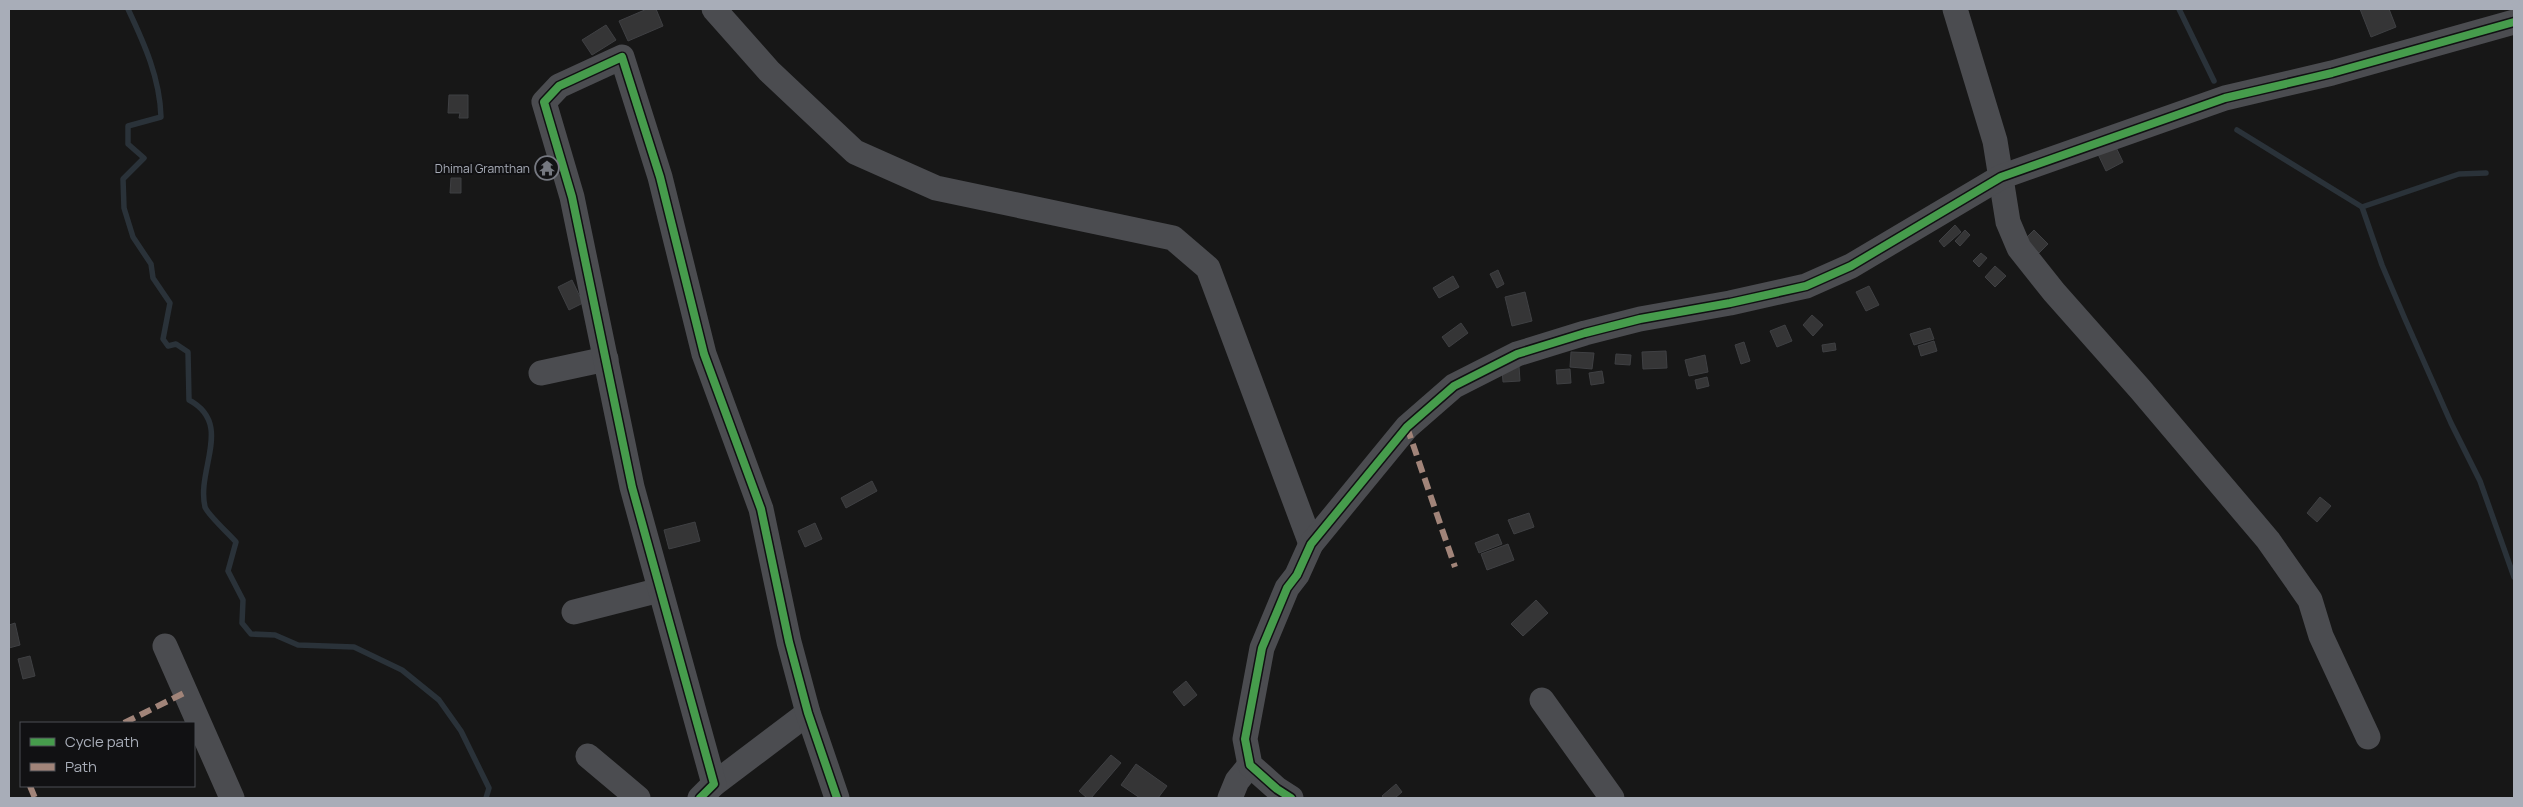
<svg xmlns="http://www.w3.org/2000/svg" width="2523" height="807" font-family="Manrope,sans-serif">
	<rect width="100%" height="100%" fill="#171717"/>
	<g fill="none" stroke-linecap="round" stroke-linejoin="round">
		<g stroke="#2a3239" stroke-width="5.5">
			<path d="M128 9C144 43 160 78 161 117L128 126V144L144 158 123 179 124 208 133 237 151 264 153 278 170 303 163 339 168 346 176 344 188 352 189 400C234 424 196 469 205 507 208 515 229 534 236 542L228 571 243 600 242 623 251 634 275 635 298 645 354 647 402 670 439 700 461 731 489 788 486 798"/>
			<polyline points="2179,9 2214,81"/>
			<polyline points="2237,130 2362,207 2459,174 2486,173"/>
			<polyline points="2362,207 2382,265 2405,319 2451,423 2480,481 2514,577"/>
		</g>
	</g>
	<g fill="#353536" stroke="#3f4043">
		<polygon points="647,9 656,9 663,26 628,41 619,21"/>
		<polygon points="2360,9 2389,9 2396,27 2371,37"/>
		<polygon points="606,25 616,40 592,55 582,40"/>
		<polygon points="449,95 468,95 468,118 459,118 460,113 448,113"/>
		<polygon points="2113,141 2123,162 2106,171 2096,150"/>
		<polygon points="451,178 461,178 461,193 450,193"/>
		<polygon points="1955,225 1961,232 1944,247 1939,241"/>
		<polygon points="1965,230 1970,235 1960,246 1955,241"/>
		<polygon points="2034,230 2048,244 2039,253 2025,239"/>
		<polygon points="1981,253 1987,258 1979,267 1973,261"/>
		<polygon points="1995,266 2006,276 1995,287 1985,277"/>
		<polygon points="1498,270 1504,284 1497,288 1490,274"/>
		<polygon points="1453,276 1459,287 1439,298 1433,288"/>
		<polygon points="572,280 583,303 569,310 558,287"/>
		<polygon points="1869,286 1879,305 1866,311 1856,292"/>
		<polygon points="1525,292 1532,321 1512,326 1505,297"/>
		<polygon points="1812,315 1823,325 1813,336 1803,325"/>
		<polygon points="1461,323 1468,333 1449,347 1442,337"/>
		<polygon points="1785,325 1792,341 1777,347 1770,331"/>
		<polygon points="1930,328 1934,339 1914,345 1910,334"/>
		<polygon points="1934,341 1937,351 1921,356 1918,346"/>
		<polygon points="1744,342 1750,361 1741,364 1735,345"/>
		<polygon points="1835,343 1836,350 1823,352 1822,345"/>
		<polygon points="1666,351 1667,368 1643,369 1642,352"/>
		<polygon points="1571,352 1594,353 1592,369 1570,367"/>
		<polygon points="1616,354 1631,355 1630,365 1615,364"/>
		<polygon points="1705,355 1708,372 1689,376 1685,360"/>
		<polygon points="1519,366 1520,381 1503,382 1502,368"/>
		<polygon points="1570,369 1571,383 1557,384 1556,370"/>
		<polygon points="1602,371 1604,383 1591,385 1589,373"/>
		<polygon points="1707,377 1709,386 1697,389 1695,380"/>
		<polygon points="872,481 877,491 846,508 841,498"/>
		<polygon points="2320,497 2331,506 2317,522 2307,513"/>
		<polygon points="1529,513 1534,527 1514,534 1508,520"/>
		<polygon points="695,522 700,541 669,549 664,530"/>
		<polygon points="815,523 822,539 805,547 798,531"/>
		<polygon points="1498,534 1502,544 1479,553 1475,543"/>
		<polygon points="1508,544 1514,560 1487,570 1481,554"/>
		<polygon points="1536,600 1548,613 1523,636 1511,624"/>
		<polygon points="15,623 20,645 9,648 9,625"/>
		<polygon points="30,656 35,676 23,679 18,659"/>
		<polygon points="1186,681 1197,695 1184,706 1173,692"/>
		<polygon points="1111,755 1121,763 1091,798 1087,798 1079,791"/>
		<polygon points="1136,764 1167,786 1158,798 1140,798 1121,785"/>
		<polygon points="1396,784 1402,792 1395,798 1384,798 1382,796"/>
	</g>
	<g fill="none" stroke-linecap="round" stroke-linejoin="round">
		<g stroke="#4b4c50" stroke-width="25">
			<polyline points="714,9 769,71 855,152 936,188 1173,238 1208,268 1311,544"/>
			<polyline points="1955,9 1995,141 2008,222 2019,248 2054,292 2140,389 2268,540 2310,600 2321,636 2368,737"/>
			<polyline points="541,373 606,359"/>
			<polyline points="574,612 660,590"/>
			<polyline points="165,646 232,798"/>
			<polyline points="1542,700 1612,798"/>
			<polyline points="588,756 638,798"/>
			<polyline points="714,784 808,713"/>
			<polyline points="700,798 714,784 632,487 572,197 544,102 559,86 622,57 660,177 704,354 761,509 789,642 808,713 837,798"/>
			<polyline points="1230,798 1237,781 1250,765"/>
			<polyline points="1291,798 1277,789 1250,765 1245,739 1262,648 1287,588 1297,575 1311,544 1407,427 1454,386 1517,354 1585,333 1640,319 1730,303 1806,286 1851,266 2001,177 2225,98 2332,73 2514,22"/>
		</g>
		<g stroke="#a18479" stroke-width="6" stroke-dasharray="12 6" stroke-linecap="butt">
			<polyline points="1407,427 1455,567"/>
			<polyline points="124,723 186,692"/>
			<polyline points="30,786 35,798"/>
		</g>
		<g stroke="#111113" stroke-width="11">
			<g id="cycleway">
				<polyline points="700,798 714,784 632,487 572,197 544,102 559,86 622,57 660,177 704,354 761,509 789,642 808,713 837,798"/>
				<polyline points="1291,798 1277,789 1250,765 1245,739 1262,648 1287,588 1297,575 1311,544 1407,427 1454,386 1517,354 1585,333 1640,319 1730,303 1806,286 1851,266 2001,177 2225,98 2332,73 2514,22"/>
			</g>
		</g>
		<use href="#cycleway" stroke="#469c4c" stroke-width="8"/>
	</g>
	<defs>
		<g id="temple-ring" transform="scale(1.25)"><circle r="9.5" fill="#111113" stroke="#757880" stroke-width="1.5"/><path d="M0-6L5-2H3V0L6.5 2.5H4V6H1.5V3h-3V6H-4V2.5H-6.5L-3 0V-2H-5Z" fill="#757880"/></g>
	</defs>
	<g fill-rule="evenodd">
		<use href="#temple-ring" x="547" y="168"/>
	</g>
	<g text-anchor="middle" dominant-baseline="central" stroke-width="4" stroke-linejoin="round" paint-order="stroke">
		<g font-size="12" fill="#a8adb8" stroke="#111113" text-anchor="end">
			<text x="530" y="168">Dhimal Gramthan</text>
		</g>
	</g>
	<rect width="2523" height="807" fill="none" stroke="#a8adb8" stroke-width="20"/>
	<rect x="20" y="722" width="175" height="65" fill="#111113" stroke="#4d4f55"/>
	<rect x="30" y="738" width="25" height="8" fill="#469c4c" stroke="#4d4f55"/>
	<text x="65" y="747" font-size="15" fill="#a8adb8">Cycle path</text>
	<rect x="30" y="763" width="25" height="8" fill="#a18479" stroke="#4d4f55"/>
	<text x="65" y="772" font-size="15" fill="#a8adb8">Path</text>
</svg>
